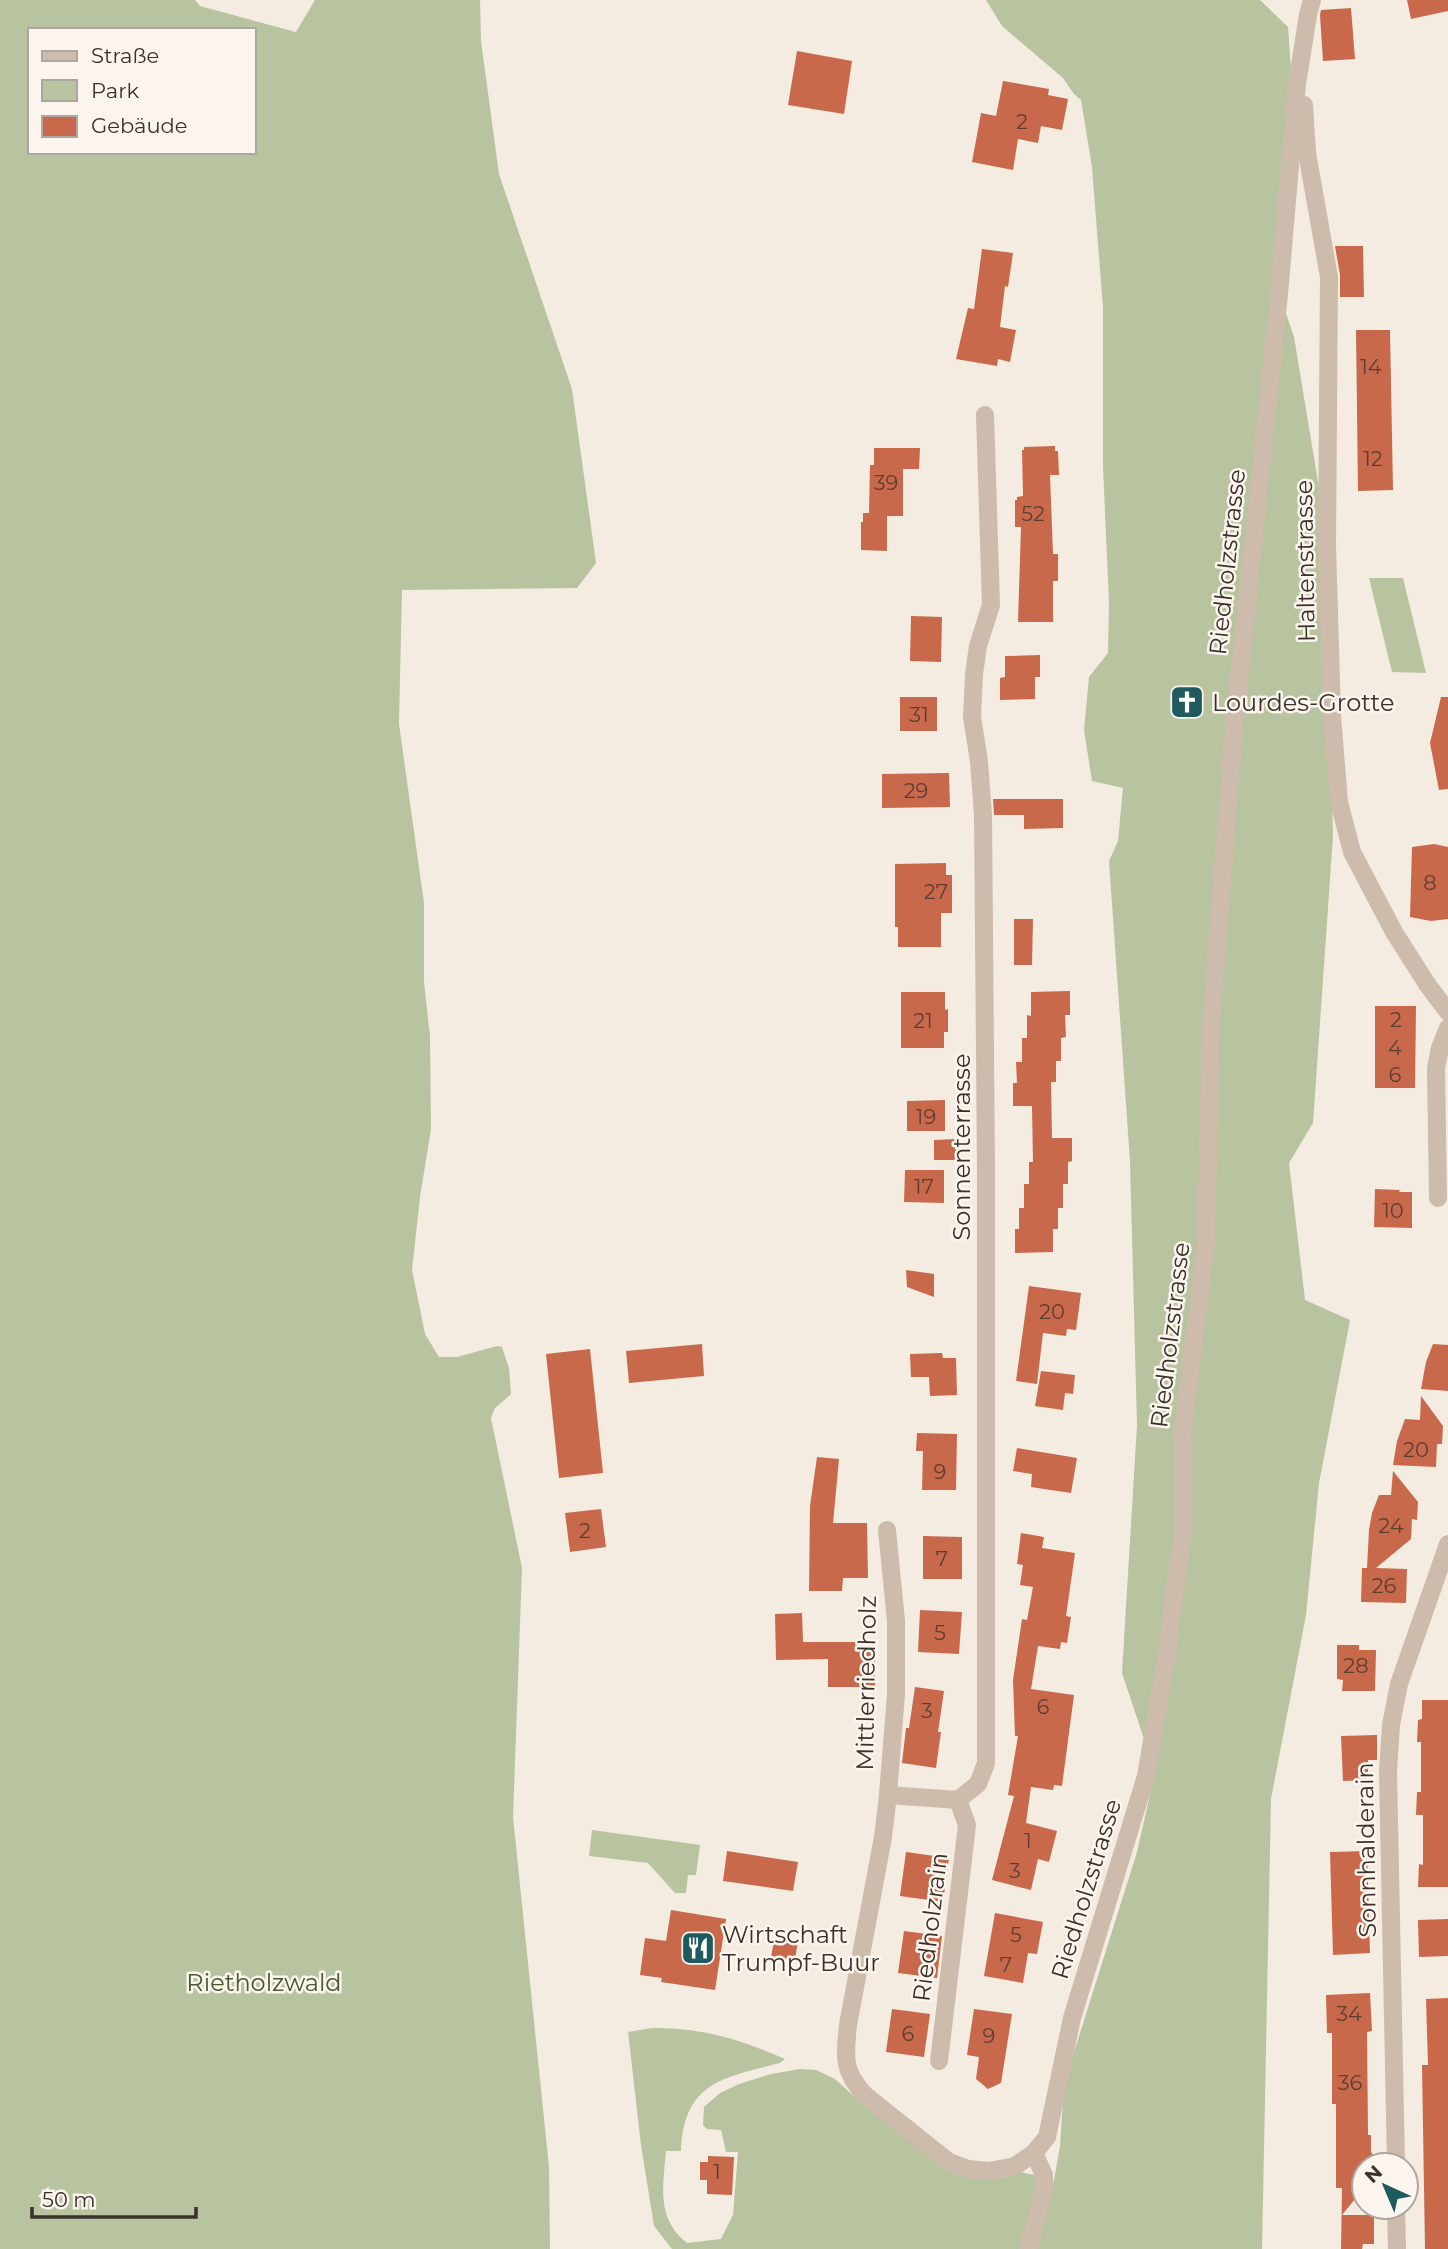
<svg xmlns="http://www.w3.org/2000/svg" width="1448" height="2249" font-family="Montserrat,sans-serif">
	<rect width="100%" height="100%" fill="#f4ebe1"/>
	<g fill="#b8c4a0" fill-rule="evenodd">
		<path d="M0 0H195L200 6 296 32 315 0H480L481 41 499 174 572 389 596 563 577 588 402 590 399 724 424 903V982L430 1036 431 1129 420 1197 412 1270 425 1334 439 1357H457L497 1346 502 1347 509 1368 511 1394 495 1408 491 1418 522 1568 513 1817 549 2167 550 2249H0ZM30 30H254V152H30Z"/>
		<polygon points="986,0 1260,0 1288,27 1292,83 1272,272 1294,337 1325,524 1333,836 1313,1123 1289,1163 1305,1300 1350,1320 1319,1483 1306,1615 1271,1799 1262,2249 1033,2249 1054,2180 1060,2146 1064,2084 1137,1852 1155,1772 1122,1673 1137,1425 1130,1161 1109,861 1118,841 1123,788 1092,781 1084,730 1089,677 1108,653 1109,602 1103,467 1103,308 1092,167 1081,100 1074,94 1063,78 1002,26"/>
		<polygon points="1369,578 1403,578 1426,673 1392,672"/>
		<polygon points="592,1830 700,1845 696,1875 688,1875 686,1893 675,1893 648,1863 589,1856"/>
		<path d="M652 2028C704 2028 739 2039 785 2059L780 2063C723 2078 684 2082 681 2151H666C663 2187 656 2218 687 2243L721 2239 733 2215 738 2152H726L721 2130 707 2129 703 2125 704 2107 720 2093 739 2084 771 2074 800 2069 816 2070 835 2079 859 2101 943 2167 978 2179 1007 2177 1021 2172 1034 2175 1039 2181 1022 2249H672L654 2226 641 2145 628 2032Z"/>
	</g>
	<g fill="#c8694b">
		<polygon points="1407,0 1448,0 1448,11 1411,19"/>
		<polygon points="1351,8 1355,59 1323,61 1320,15 1321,10"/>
		<polygon points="797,51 852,61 844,114 788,105"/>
		<polygon points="1003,81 1049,89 1048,95 1068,99 1062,130 1041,126 1038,143 1018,139 1013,170 972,162 981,113 996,116"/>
		<polygon points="1335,246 1363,246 1364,297 1340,297 1340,275"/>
		<polygon points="982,249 1013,253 1008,287 1005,286 1000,327 1016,330 1010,362 998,359 997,366 956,359 968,308 974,309"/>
		<polygon points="1356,330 1390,330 1393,490 1358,491"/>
		<polygon points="1055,446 1055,451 1058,451 1059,475 1050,475 1053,554 1058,554 1058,581 1053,581 1053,622 1018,622 1021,527 1015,527 1015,500 1017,500 1017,497 1023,496 1022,450 1024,450 1024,447"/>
		<polygon points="874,448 920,448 919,469 903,469 903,516 887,516 887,551 861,550 861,522 863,522 863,513 869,513 870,465 874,465"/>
		<polygon points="911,616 942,617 941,662 910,661"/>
		<polygon points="1040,655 1040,677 1035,677 1035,699 1000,700 1000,678 1005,677 1005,656"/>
		<rect x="900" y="697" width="37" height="34"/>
		<polygon points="1441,697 1448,697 1448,789 1439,790 1430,743"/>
		<polygon points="949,773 950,807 882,808 882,774"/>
		<polygon points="993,799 1063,799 1063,828 1024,829 1024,815 994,815"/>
		<polygon points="1434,844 1448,847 1448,919 1431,921 1410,917 1412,847"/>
		<polygon points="946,863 946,875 952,875 952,913 941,913 941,947 898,947 898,927 895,927 895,864"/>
		<polygon points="1014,919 1033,919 1032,965 1014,965"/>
		<polygon points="1070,991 1070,1015 1065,1015 1066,1037 1061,1038 1061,1061 1056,1061 1056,1082 1051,1082 1052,1138 1072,1138 1072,1161 1068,1162 1068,1184 1063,1184 1063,1208 1058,1208 1058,1229 1053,1229 1053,1252 1015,1253 1015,1229 1019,1229 1019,1208 1024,1208 1024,1184 1029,1184 1029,1162 1033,1162 1032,1106 1013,1106 1013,1083 1017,1083 1016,1062 1022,1062 1022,1038 1027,1038 1027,1015 1031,1016 1031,992"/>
		<polygon points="901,992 945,992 945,1010 948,1009 948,1032 944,1032 944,1048 901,1048"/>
		<polygon points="1375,1006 1416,1006 1415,1088 1375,1088"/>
		<polygon points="945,1100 945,1131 907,1131 907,1101"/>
		<polygon points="956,1139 956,1160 934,1160 934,1140"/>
		<polygon points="905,1170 944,1170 944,1203 904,1202"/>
		<polygon points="1375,1189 1400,1190 1399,1192 1412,1192 1412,1228 1374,1227"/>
		<polygon points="906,1270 934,1274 934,1297 907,1287"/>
		<polygon points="1029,1286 1081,1293 1076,1330 1067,1329 1066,1336 1043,1333 1037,1384 1016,1381"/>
		<polygon points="702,1344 704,1376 629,1383 626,1351"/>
		<polygon points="1433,1344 1448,1345 1448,1391 1421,1389 1426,1362"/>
		<polygon points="590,1349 603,1473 559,1478 546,1354"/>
		<polygon points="942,1353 943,1358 956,1358 957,1395 930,1396 929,1377 911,1377 910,1354"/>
		<polygon points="1041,1371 1075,1375 1073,1394 1065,1393 1063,1410 1035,1406"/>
		<polygon points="1421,1396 1443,1426 1442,1444 1437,1444 1436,1467 1393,1465 1397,1441 1405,1419 1420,1420"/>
		<polygon points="917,1433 957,1434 956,1490 922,1490 923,1451 916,1451"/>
		<polygon points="1017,1448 1077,1458 1071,1493 1031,1487 1032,1474 1013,1471"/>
		<polygon points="817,1457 839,1459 833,1523 867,1523 868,1578 843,1578 842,1591 809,1591 810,1506"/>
		<polygon points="1393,1471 1418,1502 1417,1520 1412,1519 1411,1539 1376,1568 1407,1569 1406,1603 1361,1602 1362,1568 1367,1568 1369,1530 1372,1513 1379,1495 1391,1495"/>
		<polygon points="601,1509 606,1547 570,1552 565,1513"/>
		<polygon points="1021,1533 1044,1537 1042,1548 1075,1553 1066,1616 1071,1617 1067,1643 1061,1642 1060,1649 1038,1646 1031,1689 1074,1695 1062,1786 1054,1785 1053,1790 1031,1787 1026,1823 1057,1831 1049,1862 1038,1859 1031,1890 992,1880 1014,1796 1008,1795 1018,1736 1015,1736 1013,1680 1022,1619 1027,1620 1033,1587 1020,1585 1023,1565 1017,1564"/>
		<polygon points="923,1536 962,1537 962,1579 923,1579"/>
		<polygon points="920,1610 962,1612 959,1654 918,1652"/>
		<polygon points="802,1613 803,1642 875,1642 875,1687 828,1687 828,1659 776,1660 775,1614"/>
		<polygon points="1337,1645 1359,1645 1359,1650 1376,1650 1375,1691 1342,1691 1343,1680 1337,1679"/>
		<polygon points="915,1687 944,1691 938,1732 941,1732 936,1768 902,1763 906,1728 909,1728"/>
		<polygon points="1422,1700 1448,1700 1448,1887 1418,1887 1419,1864 1423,1865 1423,1815 1416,1815 1417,1792 1421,1792 1421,1742 1417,1742 1418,1720 1422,1719"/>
		<polygon points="1377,1735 1377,1760 1368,1760 1368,1780 1343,1781 1341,1736"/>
		<polygon points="727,1851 798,1862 793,1891 723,1881"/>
		<polygon points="1367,1851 1370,1953 1333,1955 1330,1852"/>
		<polygon points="906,1852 949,1858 943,1902 900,1896"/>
		<polygon points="671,1910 726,1919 715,1990 661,1982 662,1978 640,1975 645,1938 666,1941"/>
		<polygon points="995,1913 1043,1922 1037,1954 1028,1953 1023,1983 984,1976"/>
		<polygon points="1448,1919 1448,1956 1419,1957 1418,1920"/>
		<polygon points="904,1931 942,1936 937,1978 898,1973"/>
		<polygon points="775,1936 798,1940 795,1960 771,1957"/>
		<polygon points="1370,1993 1372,2031 1367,2032 1368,2135 1371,2135 1371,2152 1380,2165 1364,2165 1364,2188 1342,2215 1374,2215 1374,2244 1363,2244 1362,2249 1341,2249 1342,2188 1336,2188 1336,2104 1332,2104 1332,2033 1327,2033 1326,1995"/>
		<polygon points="1448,1998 1448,2249 1425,2249 1422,2065 1428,2065 1426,1999"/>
		<polygon points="892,2009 930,2014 924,2057 886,2052"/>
		<polygon points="974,2009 1012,2014 1001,2083 988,2089 976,2079 979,2057 967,2055"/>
		<polygon points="708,2156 734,2157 732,2195 707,2194 707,2180 700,2180 700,2162 708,2162"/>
	</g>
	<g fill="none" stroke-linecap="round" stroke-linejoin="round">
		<g stroke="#cdbbac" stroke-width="18">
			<polyline points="1304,105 1307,153 1329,277 1327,545 1332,716 1339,802 1352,852 1394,932 1427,984 1448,1012"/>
			<polyline points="1438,1198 1436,1068 1440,1048 1448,1028"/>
			<path d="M887 1530 896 1621V1694L888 1795 883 1837 848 2025C845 2056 842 2071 865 2095L949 2162 968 2169 989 2171 1015 2166 1034 2153 1047 2137 1072 2018 1146 1776 1166 1658 1182 1538V1438L1206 1244 1211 1023 1233 738 1279 294 1297 84 1308 15 1312 0"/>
			<polyline points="888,1795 958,1800 978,1784 986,1763 986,1170 983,815 979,761 972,717 974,674 978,646 991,605 985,415"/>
			<polyline points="939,2061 967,1825 958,1800"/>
			<polyline points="1396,2165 1388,1771 1391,1725 1399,1684 1448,1544"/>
			<polyline points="1396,2207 1397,2249"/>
			<polyline points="1028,2249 1044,2190 1044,2175 1034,2153"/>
		</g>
	</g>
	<defs>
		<g id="church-square" transform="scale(1.75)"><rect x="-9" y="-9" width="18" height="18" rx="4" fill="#1f5a5e" stroke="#fbf5ee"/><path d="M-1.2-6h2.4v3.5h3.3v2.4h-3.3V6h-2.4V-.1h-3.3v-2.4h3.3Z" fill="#fff"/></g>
		<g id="restaurant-square" transform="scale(1.75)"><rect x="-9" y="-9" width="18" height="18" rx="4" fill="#1f5a5e" stroke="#fbf5ee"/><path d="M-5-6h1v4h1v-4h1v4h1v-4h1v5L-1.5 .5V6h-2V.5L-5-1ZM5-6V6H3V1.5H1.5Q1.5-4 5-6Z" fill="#fff"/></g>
	</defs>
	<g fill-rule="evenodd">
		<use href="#church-square" x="1187" y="702"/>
		<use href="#restaurant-square" x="698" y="1948"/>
	</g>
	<g text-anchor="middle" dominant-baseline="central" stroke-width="5" stroke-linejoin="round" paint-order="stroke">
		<g font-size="21" fill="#5e3e33">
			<text x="1022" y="121">2</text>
			<text x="1371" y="366">14</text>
			<text x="1373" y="458">12</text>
			<text x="886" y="482">39</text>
			<text x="1033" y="513">52</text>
			<text x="919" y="714">31</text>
			<text x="916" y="790">29</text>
			<text x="1430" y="882">8</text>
			<text x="936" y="891">27</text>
			<text x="1396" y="1019">2</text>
			<text x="923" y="1020">21</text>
			<text x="1395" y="1047">4</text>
			<text x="1395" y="1074">6</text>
			<text x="926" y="1116">19</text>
			<text x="924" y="1186">17</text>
			<text x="1393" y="1210">10</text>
			<text x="1052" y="1311">20</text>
			<text x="1416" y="1449">20</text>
			<text x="940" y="1471">9</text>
			<text x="1391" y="1525">24</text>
			<text x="585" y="1530">2</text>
			<text x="942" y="1558">7</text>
			<text x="1384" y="1585">26</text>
			<text x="940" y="1632">5</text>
			<text x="1356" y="1665">28</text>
			<text x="1043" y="1706">6</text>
			<text x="927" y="1710">3</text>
			<text x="1028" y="1840">1</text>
			<text x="1015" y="1870">3</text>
			<text x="1016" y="1934">5</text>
			<text x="1006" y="1964">7</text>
			<text x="1349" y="2013">34</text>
			<text x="908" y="2033">6</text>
			<text x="989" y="2035">9</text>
			<text x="1350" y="2082">36</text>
			<text x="717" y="2171">1</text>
		</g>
		<g font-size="24" fill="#3b302b" stroke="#fbf5ee">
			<text transform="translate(1305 561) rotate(-91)">Haltenstrasse</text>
			<text transform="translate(1227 562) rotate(-84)">Riedholzstrasse</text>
			<text transform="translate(961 1147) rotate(-90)">Sonnenterrasse</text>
			<text transform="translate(1170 1335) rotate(-83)">Riedholzstrasse</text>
			<text transform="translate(866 1683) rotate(-89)">Mittlerriedholz</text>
			<text transform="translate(1366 1850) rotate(-91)">Sonnhalderain</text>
			<text transform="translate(1086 1889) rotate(-73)">Riedholzstrasse</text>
			<text transform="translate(930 1927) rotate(-83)">Riedholzrain</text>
		</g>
		<g font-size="24" fill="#3b302b" stroke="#fbf5ee" text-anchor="start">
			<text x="1212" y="702">Lourdes-Grotte</text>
			<text x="722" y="1934">Wirtschaft<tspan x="722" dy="28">Trumpf-Buur</tspan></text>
		</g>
		<g font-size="24" fill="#4a5a2e" stroke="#fbf5ee">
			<text x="264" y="1982">Rietholzwald</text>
		</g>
	</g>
	<rect x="28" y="28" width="228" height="126" fill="#fbf5ee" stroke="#aea6a0" stroke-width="2"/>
	<rect x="42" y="51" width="35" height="10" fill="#cdbbac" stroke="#aea6a0" stroke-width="2"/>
	<text x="91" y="63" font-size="21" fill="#3b302b">Straße</text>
	<rect x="42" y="80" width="35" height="21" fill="#b8c4a0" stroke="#aea6a0" stroke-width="2"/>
	<text x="91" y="98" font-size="21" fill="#3b302b">Park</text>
	<rect x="42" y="116" width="35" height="21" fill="#c8694b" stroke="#aea6a0" stroke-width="2"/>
	<text x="91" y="133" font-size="21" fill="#3b302b">Gebäude</text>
	<g transform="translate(1385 2186) rotate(316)"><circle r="33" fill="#fbf5ee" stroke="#aea6a0" stroke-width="2"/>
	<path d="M0-5L12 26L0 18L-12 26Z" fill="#1f5a5e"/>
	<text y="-10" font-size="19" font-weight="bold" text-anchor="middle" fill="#3b302b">N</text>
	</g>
	<path d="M32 2207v10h164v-10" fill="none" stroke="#3b302b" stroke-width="3.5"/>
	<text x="42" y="2207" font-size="21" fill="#3b302b" stroke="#fbf5ee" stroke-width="5" paint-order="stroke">50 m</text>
</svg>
